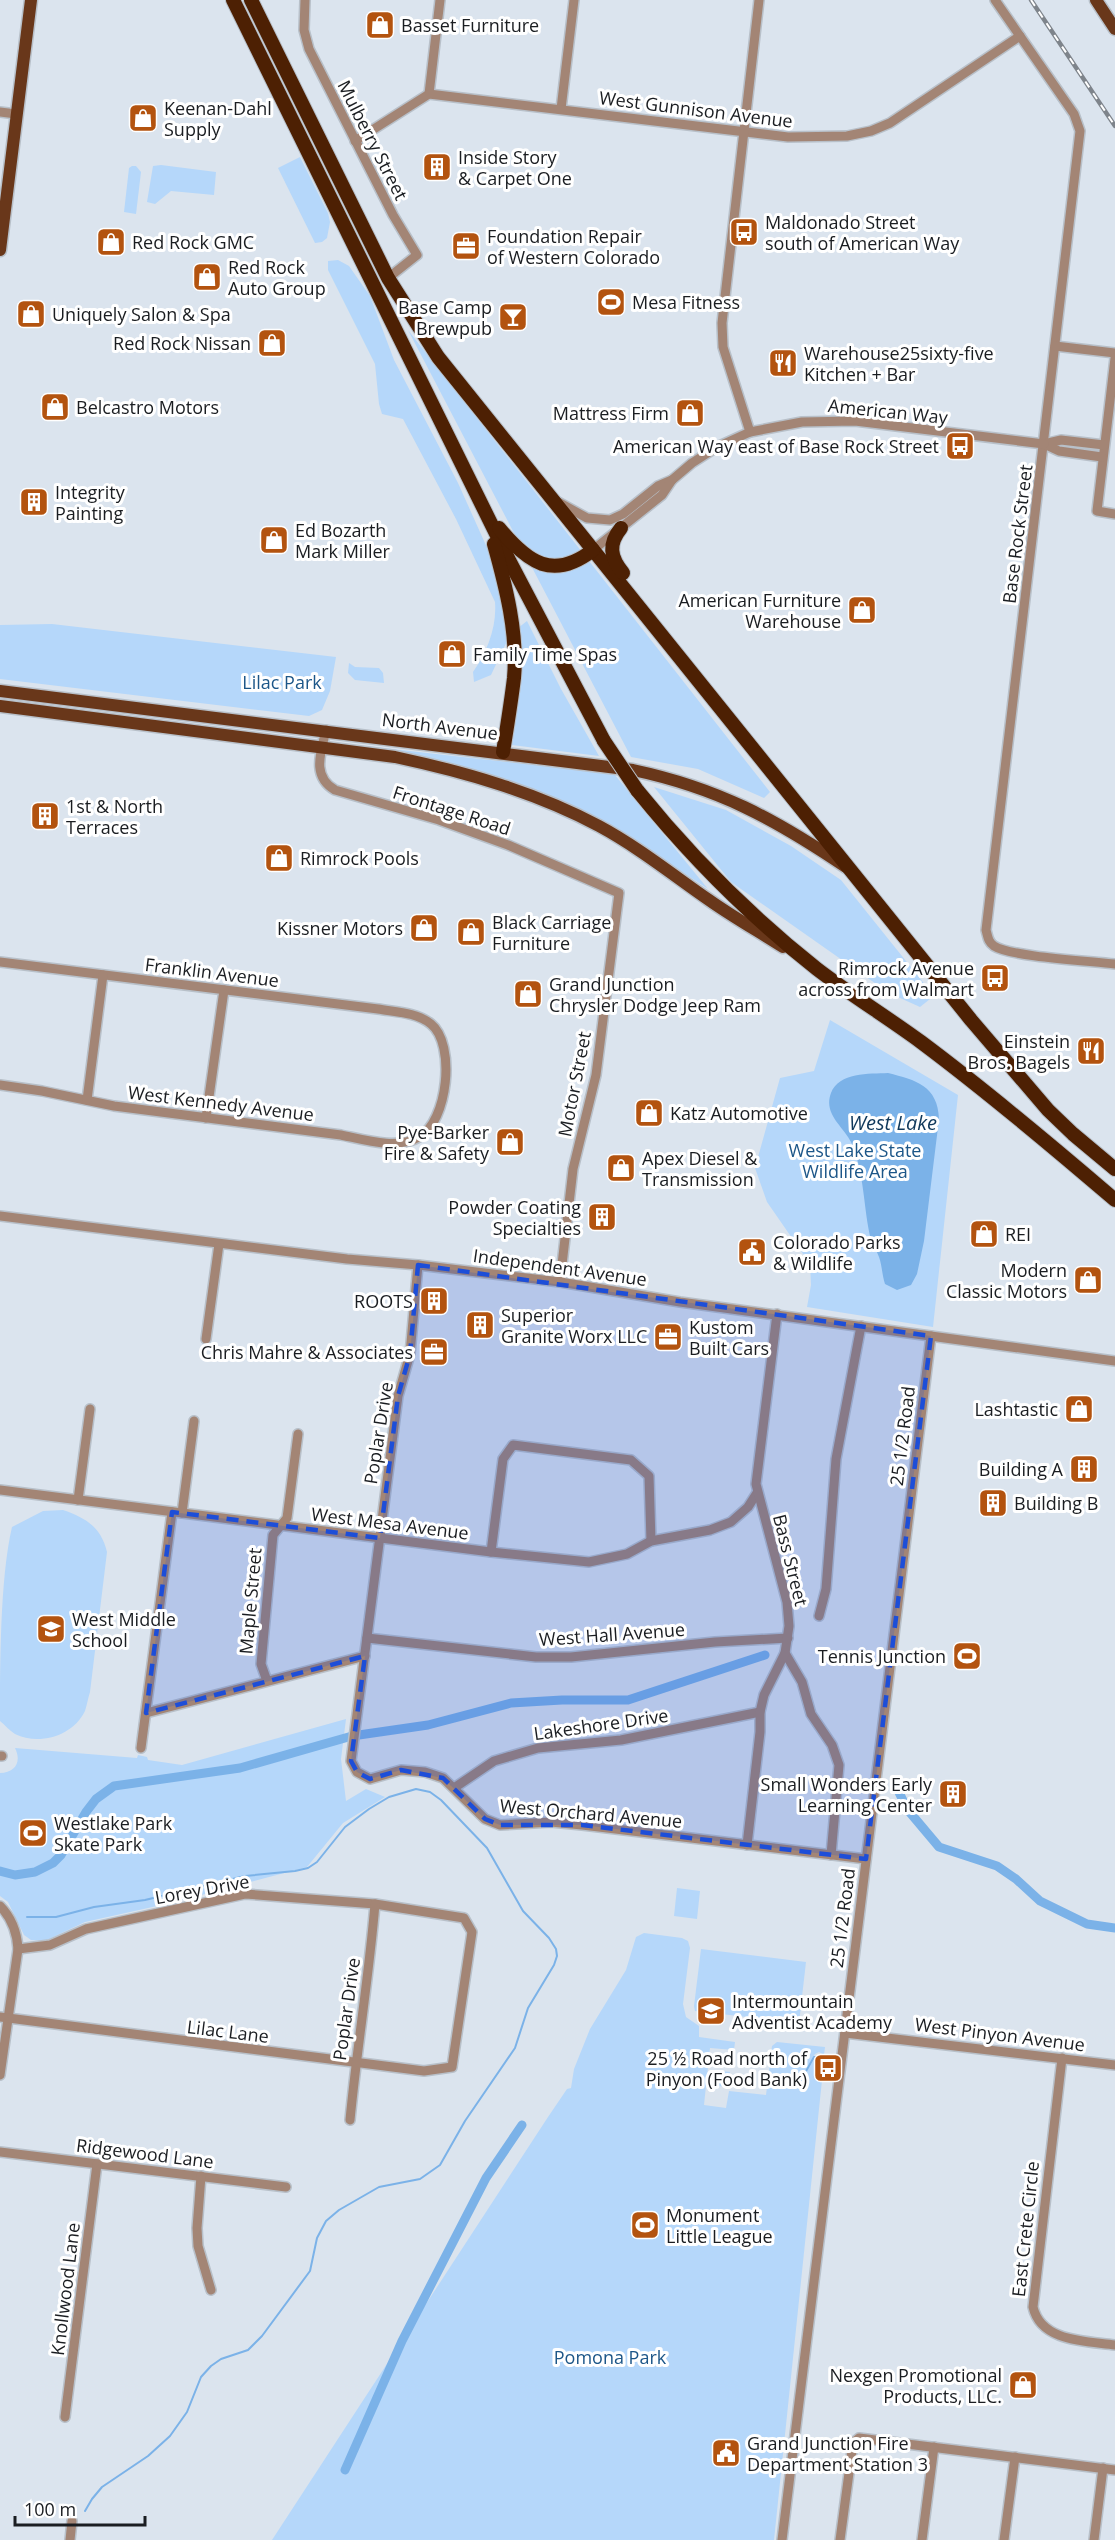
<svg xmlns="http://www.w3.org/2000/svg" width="1115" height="2540" font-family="'Open Sans',sans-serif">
	<rect width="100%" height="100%" fill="#dbe4ee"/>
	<g fill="#b5d7fa">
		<polygon points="300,157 328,213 330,222 327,238 322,242 315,243 278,168"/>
		<polygon points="161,165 216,172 214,195 171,191 155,204 147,202 153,166"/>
		<polygon points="132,166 136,166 141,172 136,214 124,212 129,168"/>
		<path d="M338 260 349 266 370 296 394 360 458 483 493 561 509 637 491 675 474 682 473 672C487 652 497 627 495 602L456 519 403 419 382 414 379 404 375 364 328 270V261Z"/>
		<polygon points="408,330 770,792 764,798 698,769 631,757"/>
		<polygon points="527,621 561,689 599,756 512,745 520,673 518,628"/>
		<polygon points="52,624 336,657 330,691 322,710 309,716 0,679 0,625"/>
		<polygon points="349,663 355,667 379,668 383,673 384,683 355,680 348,673"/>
		<path d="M367 746C450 756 533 764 615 775L708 889 638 843 565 802 462 766Z"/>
		<polygon points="654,787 726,810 791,846 841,880 926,986 930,999 920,1007 889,993 731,882"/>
		<polygon points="830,1020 958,1095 933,1327 807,1307 811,1285 810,1264 767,1202 755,1168 780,1078 814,1071"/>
		<path d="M63 1510C86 1518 101 1527 107 1552L90 1692C88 1698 87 1705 85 1711 73 1736 39 1746 15 1734 10 1731 5 1725 0 1721 0 1666 0 1578 12 1527L43 1511Z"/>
		<path d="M346 1719 341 1759 346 1801 366 1789 385 1797 343 1823 307 1867 175 1902 85 1922 45 1941 31 1940 24 1935 8 1902 0 1896V1773C15 1773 22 1762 15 1748L137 1758 138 1755 147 1757 148 1760 182 1765Z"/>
		<polygon points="677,1888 700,1891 697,1919 674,1916"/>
		<polygon points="644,1933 682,1938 688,1941 690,1948 683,2004 686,2017 699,2026 699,2037 735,2042 734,2050 710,2048 704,2105 726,2108 729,2091 766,2095 772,2046 777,2042 825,2047 824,2055 819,2052 815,2054 800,2080 792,2087 799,2083 815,2058 820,2057 819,2062 824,2061 774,2540 272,2540 548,2117 567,2089 571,2088 574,2069 590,2029 626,1970 636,1937"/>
		<polygon points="701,1949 806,1962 799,2023 695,2011 694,2006"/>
		<polygon points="711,2070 730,2072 728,2087 709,2085"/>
	</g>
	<path fill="#7bb2e8" d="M888 1073C916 1080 938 1086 939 1119L924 1241 917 1274 911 1285 897 1290 885 1284C882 1275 882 1265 879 1257 877 1251 873 1246 871 1240 863 1208 865 1173 851 1142 843 1126 823 1114 831 1093 839 1072 869 1074 888 1073Z"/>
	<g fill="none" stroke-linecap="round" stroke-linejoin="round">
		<g stroke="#7bb2e8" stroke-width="2">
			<polyline points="27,1917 56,1917 94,1907 145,1900 245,1876 295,1871 308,1868 317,1862 345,1827 369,1809 389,1797 416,1789 430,1792 441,1800 487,1848 523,1911 549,1938 556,1949 557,1956 554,1965 528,2008 515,2048 465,2121 440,2165 420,2179 379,2187 339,2210 326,2221 317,2238 310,2271 262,2336 248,2350 221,2359 211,2366 201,2377 187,2412 170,2436 148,2456 102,2487 92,2499 85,2511"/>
			<polyline points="793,2087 801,2080 814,2057 823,2057"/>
		</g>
		<g stroke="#7bb2e8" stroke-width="9">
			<polyline points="896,1786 907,1809 939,1847 997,1866 1016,1879 1040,1901 1087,1924 1115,1928"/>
			<polyline points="0,1871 15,1875 35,1872 53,1863 61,1855 86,1812 96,1799 114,1786 240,1768 352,1736 428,1725 511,1703 562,1700 628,1700 765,1655"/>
			<polyline points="345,2470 402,2341 486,2178 522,2125"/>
		</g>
		<g stroke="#b8c0c9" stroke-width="12">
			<g id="minor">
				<polyline points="305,0 304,30 309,49 393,215 417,255 388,278"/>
				<path d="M995 0 1074 114 1080 131 986 930C988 937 988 942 994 946 1011 957 1091 961 1115 964"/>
				<polyline points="429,94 440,0"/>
				<polyline points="561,109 574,0"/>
				<polyline points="0,112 16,114"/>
				<polyline points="355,141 429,94 788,137 847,136 871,131 890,123 1020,36"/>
				<polyline points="1055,346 1115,353"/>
				<polyline points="1115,358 1097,511 1115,514"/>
				<polyline points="750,432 723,347 722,323 759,0"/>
				<polyline points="1102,457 1059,451 1044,444 1061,440 1104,445"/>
				<polyline points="558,502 587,518 610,520 623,514 658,486 672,480 692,463 717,447 750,432 802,422 855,421 1044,444"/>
				<polyline points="593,550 662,495 672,480"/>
				<path d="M326 730C321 752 311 776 335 790L439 820 508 845 619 893 596 1075 573 1169 560 1282"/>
				<path d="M0 962 378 1009C395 1012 416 1012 431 1024 456 1044 448 1122 419 1137 397 1150 365 1140 341 1135L114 1106 42 1091 0 1085"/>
				<polyline points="87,1100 103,975"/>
				<polyline points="206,1118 224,990"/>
				<polyline points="0,1216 347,1259 418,1265 560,1282 680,1302 1115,1361"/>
				<polyline points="418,1265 410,1354 398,1396 351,1761 357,1772 370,1779 401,1770 425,1772 443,1778 485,1819 500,1825 551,1822 582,1825 866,1859"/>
				<polyline points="206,1339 219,1244"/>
				<polyline points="0,1490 491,1552 589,1562 627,1554 651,1541 710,1530 731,1522 748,1507 757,1493"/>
				<polyline points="78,1500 90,1409"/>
				<polyline points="182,1513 194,1421"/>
				<polyline points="491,1552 503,1459 513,1445 631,1460 649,1476 651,1541"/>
				<polyline points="819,1616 826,1589 836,1459 861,1326"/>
				<polyline points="367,1638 536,1657 571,1657 715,1642 788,1638"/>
				<polyline points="785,1653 802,1682 811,1714 832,1745 839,1765 831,1855"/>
				<polyline points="267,1681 261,1664 273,1535 287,1518 298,1434"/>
				<polyline points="146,1713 365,1656"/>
				<polyline points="141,1748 172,1512"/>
				<polyline points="0,1756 2,1756"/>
				<polyline points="454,1788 494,1761 538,1748 621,1740 760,1712"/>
				<polyline points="747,1845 760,1732 760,1712 764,1695 785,1653 789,1626 787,1602 756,1484 777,1314"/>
				<path d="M0 1906C12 1918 17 1932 18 1949L0 2075"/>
				<polyline points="0,2017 424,2071 452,2067 472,1932 464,1918 375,1904 245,1894 86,1929 50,1945 18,1949"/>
				<polyline points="845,2033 1115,2065"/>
				<path d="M1062 2058 1033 2307C1041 2342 1086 2341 1115 2345"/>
				<path d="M350 2120C357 2047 369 1976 375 1904"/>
				<polyline points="0,2152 286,2187"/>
				<polyline points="201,2176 197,2228 198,2246 211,2290"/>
				<polyline points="65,2417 97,2164"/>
				<polyline points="70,2540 72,2521"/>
				<polyline points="782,2540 931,1336"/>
				<polyline points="840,2540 853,2443 859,2438 1115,2470"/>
				<polyline points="922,2540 934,2447"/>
				<polyline points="1004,2540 1015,2457"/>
				<polyline points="1094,2540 1103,2468"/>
			</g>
		</g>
		<g stroke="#b8c0c9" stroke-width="15">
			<g id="major">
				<polyline points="1096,0 1115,29"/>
				<polyline points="0,250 31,0"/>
				<path d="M0 691 633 770C718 788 775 819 846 867"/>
				<path d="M0 706 395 757C465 772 535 792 599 826 638 847 673 875 709 900 733 917 758 931 783 947"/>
			</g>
		</g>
		<g stroke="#b8c0c9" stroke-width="16">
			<g id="highway">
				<polyline points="233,0 510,562 604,741"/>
				<polyline points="251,0 388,278 438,357 971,1020 1048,1110 1073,1134 1115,1169"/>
				<path d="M499 528C528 563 553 581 593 550"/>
				<path d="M621 528C608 544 610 557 623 573"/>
				<path d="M494 544C506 587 518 634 514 678 511 703 507 727 503 752"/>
				<path d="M637 790C691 857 750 916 817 969 851 995 887 1017 921 1042 988 1092 1052 1146 1115 1200"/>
			</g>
		</g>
		<use href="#minor" stroke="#a38575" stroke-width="9"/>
		<use href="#major" stroke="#69371a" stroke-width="12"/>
		<use href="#highway" stroke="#4d2003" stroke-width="14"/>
		<g stroke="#7e848b" stroke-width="4.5">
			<polyline id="rail" points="1031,0 1115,126"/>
		</g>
		<use href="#rail" stroke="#fff" stroke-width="2" stroke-dasharray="7" stroke-linecap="butt"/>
		<g stroke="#b8c0c9" stroke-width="16" stroke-linecap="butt">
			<polyline id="highway-bridge" points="604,741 637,790"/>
		</g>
		<use href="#highway-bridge" stroke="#4d2003" stroke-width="14"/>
	</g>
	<path fill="#1d4ed8" fill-opacity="0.2" stroke="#1d4ed8" stroke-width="4.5" stroke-dasharray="12 8" stroke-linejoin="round" d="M418 1265 931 1336 866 1859 582 1825H500L485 1819 443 1778 401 1770 370 1779 357 1772 351 1761 365 1656 146 1713 172 1512 380 1538 398 1396 410 1354Z"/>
	<defs>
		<g id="shop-square" transform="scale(1.5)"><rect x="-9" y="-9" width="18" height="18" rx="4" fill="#b3530f" stroke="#fff"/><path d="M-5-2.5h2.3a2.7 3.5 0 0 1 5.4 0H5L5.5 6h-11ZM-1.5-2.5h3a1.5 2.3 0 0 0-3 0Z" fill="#fff"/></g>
		<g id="building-square" transform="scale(1.5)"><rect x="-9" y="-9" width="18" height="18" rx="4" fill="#b3530f" stroke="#fff"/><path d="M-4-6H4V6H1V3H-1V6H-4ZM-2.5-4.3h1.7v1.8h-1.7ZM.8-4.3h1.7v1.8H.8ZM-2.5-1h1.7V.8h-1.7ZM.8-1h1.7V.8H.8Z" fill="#fff"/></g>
		<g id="bus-square" transform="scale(1.5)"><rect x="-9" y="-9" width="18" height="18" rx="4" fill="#b3530f" stroke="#fff"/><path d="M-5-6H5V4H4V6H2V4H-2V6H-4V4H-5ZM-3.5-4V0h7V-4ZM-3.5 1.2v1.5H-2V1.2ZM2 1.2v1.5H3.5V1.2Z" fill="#fff"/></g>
		<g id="office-square" transform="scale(1.5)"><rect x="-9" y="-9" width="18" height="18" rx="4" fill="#b3530f" stroke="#fff"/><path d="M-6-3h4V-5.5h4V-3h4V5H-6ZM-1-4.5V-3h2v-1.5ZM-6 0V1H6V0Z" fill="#fff"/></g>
		<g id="stadium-square" transform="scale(1.5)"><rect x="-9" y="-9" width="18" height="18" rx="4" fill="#b3530f" stroke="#fff"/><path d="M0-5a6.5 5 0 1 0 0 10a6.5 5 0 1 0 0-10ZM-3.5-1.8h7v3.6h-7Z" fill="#fff"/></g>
		<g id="bar-square" transform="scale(1.5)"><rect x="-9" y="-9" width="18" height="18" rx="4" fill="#b3530f" stroke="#fff"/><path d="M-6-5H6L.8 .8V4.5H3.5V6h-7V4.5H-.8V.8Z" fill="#fff"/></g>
		<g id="restaurant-square" transform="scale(1.5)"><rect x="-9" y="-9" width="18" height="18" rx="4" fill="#b3530f" stroke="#fff"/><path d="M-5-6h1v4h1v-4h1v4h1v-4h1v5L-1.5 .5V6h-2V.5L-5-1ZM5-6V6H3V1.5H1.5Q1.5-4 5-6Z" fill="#fff"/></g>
		<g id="civic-square" transform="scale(1.5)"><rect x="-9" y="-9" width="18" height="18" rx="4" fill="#b3530f" stroke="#fff"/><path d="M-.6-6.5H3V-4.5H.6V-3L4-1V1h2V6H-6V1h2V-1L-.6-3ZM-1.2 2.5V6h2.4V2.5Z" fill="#fff"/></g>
		<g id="school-square" transform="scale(1.5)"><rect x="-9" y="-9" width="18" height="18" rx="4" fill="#b3530f" stroke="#fff"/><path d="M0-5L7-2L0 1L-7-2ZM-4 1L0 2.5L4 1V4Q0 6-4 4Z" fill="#fff"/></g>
	</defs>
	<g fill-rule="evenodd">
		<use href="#shop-square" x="380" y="25"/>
		<use href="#shop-square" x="143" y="118"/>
		<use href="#building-square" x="437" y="167"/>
		<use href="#bus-square" x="744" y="232"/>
		<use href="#shop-square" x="111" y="242"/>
		<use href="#office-square" x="466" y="246"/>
		<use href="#shop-square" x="207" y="277"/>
		<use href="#stadium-square" x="611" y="302"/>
		<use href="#shop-square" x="31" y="314"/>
		<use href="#bar-square" x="513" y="317"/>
		<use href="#shop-square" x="272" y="343"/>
		<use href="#restaurant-square" x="783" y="363"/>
		<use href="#shop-square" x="55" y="407"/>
		<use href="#shop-square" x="690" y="413"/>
		<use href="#bus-square" x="960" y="446"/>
		<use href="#building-square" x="34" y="502"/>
		<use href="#shop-square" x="274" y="540"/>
		<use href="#shop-square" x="862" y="610"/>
		<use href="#shop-square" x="452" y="654"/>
		<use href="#building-square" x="45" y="816"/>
		<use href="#shop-square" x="279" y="858"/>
		<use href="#shop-square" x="424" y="928"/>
		<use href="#shop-square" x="471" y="932"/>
		<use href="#bus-square" x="995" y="978"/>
		<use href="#shop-square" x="528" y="994"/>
		<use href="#restaurant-square" x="1091" y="1051"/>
		<use href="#shop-square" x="649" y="1113"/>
		<use href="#shop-square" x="510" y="1142"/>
		<use href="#shop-square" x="621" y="1168"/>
		<use href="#building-square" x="602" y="1217"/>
		<use href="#shop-square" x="984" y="1234"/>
		<use href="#civic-square" x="752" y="1252"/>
		<use href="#shop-square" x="1088" y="1280"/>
		<use href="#building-square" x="434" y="1301"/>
		<use href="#building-square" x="480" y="1325"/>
		<use href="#office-square" x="668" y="1337"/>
		<use href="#office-square" x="434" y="1352"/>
		<use href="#shop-square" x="1079" y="1409"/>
		<use href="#building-square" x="1084" y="1469"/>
		<use href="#building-square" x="993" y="1503"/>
		<use href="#school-square" x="51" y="1629"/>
		<use href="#stadium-square" x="967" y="1656"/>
		<use href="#building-square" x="953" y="1794"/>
		<use href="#stadium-square" x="33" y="1833"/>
		<use href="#school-square" x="711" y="2011"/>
		<use href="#bus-square" x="828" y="2068"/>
		<use href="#stadium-square" x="645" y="2225"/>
		<use href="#shop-square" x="1023" y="2385"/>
		<use href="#civic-square" x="726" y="2453"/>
	</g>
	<g text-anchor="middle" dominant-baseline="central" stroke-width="6" stroke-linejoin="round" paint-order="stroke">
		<g font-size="18" fill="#1a1d21" stroke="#fff" text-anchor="start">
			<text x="401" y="25">Basset Furniture</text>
			<text x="164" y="108">Keenan-Dahl<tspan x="164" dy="21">Supply</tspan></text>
			<text x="458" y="157">Inside Story<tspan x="458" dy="21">&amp; Carpet One</tspan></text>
			<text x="765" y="222">Maldonado Street<tspan x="765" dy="21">south of American Way</tspan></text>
			<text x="487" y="236">Foundation Repair<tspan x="487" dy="21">of Western Colorado</tspan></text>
			<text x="132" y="242">Red Rock GMC</text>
			<text x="228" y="267">Red Rock<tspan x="228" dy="21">Auto Group</tspan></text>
			<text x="632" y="302">Mesa Fitness</text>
			<text x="492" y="307" text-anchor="end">Base Camp<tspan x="492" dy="21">Brewpub</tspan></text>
			<text x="52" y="314">Uniquely Salon &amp; Spa</text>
			<text x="251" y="343" text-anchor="end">Red Rock Nissan</text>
			<text x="804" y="353">Warehouse25sixty-five<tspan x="804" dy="21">Kitchen + Bar</tspan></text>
			<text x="76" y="407">Belcastro Motors</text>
			<text x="669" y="413" text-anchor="end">Mattress Firm</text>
			<text x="939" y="446" text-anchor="end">American Way east of Base Rock Street</text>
			<text x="55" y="492">Integrity<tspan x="55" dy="21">Painting</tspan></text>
			<text x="295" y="530">Ed Bozarth<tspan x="295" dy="21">Mark Miller</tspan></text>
			<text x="841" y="600" text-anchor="end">American Furniture<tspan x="841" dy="21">Warehouse</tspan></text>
			<text x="473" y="654">Family Time Spas</text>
			<text x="66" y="806">1st &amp; North<tspan x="66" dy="21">Terraces</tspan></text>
			<text x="300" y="858">Rimrock Pools</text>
			<text x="492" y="922">Black Carriage<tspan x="492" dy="21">Furniture</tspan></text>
			<text x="403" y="928" text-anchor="end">Kissner Motors</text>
			<text x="974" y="968" text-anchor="end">Rimrock Avenue<tspan x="974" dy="21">across from Walmart</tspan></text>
			<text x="549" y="984">Grand Junction<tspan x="549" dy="21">Chrysler Dodge Jeep Ram</tspan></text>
			<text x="1070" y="1041" text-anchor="end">Einstein<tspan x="1070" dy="21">Bros. Bagels</tspan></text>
			<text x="670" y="1113">Katz Automotive</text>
			<text x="489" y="1132" text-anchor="end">Pye-Barker<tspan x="489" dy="21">Fire &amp; Safety</tspan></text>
			<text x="642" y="1158">Apex Diesel &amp;<tspan x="642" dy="21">Transmission</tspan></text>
			<text x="581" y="1207" text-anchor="end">Powder Coating<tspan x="581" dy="21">Specialties</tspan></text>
			<text x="1005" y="1234">REI</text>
			<text x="773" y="1242">Colorado Parks<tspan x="773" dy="21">&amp; Wildlife</tspan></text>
			<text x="1067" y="1270" text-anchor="end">Modern<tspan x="1067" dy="21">Classic Motors</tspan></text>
			<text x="413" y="1301" text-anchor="end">ROOTS</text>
			<text x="501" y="1315">Superior<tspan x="501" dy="21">Granite Worx LLC</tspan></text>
			<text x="689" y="1327">Kustom<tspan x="689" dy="21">Built Cars</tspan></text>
			<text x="413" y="1352" text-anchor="end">Chris Mahre &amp; Associates</text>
			<text x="1058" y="1409" text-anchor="end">Lashtastic</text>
			<text x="1063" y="1469" text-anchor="end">Building A</text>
			<text x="1014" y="1503">Building B</text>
			<text x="72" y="1619">West Middle<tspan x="72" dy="21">School</tspan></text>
			<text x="946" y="1656" text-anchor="end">Tennis Junction</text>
			<text x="932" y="1784" text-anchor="end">Small Wonders Early<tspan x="932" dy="21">Learning Center</tspan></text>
			<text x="54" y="1823">Westlake Park<tspan x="54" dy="21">Skate Park</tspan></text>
			<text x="732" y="2001">Intermountain<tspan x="732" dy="21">Adventist Academy</tspan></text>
			<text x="807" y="2058" text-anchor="end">25 ½ Road north of<tspan x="807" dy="21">Pinyon (Food Bank)</tspan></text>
			<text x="666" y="2215">Monument<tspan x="666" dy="21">Little League</tspan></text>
			<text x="1002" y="2375" text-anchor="end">Nexgen Promotional<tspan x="1002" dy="21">Products, LLC.</tspan></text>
			<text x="747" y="2443">Grand Junction Fire<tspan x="747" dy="21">Department Station 3</tspan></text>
		</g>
		<g font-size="18" fill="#1a1d21" stroke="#fff">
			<text transform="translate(696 109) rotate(7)">West Gunnison Avenue</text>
			<text transform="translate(373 140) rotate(63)">Mulberry Street</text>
			<text transform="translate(888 411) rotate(6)">American Way</text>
			<text transform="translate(1017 534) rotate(-83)">Base Rock Street</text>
			<text transform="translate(440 726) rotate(7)">North Avenue</text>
			<text transform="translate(452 810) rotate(18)">Frontage Road</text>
			<text transform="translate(212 972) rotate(7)">Franklin Avenue</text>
			<text transform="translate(574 1084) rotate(-79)">Motor Street</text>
			<text transform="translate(221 1103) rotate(7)">West Kennedy Avenue</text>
			<text transform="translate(560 1267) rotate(8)">Independent Avenue</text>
			<text transform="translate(378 1433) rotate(-81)">Poplar Drive</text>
			<text transform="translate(902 1436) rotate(-83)">25 1/2 Road</text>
			<text transform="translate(390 1523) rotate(7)">West Mesa Avenue</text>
			<text transform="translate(791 1560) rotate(76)">Bass Street</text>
			<text transform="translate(250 1601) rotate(-85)">Maple Street</text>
			<text transform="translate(612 1634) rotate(-4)">West Hall Avenue</text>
			<text transform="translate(601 1724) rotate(-8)">Lakeshore Drive</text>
			<text transform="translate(591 1813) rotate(5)">West Orchard Avenue</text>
			<text transform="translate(202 1889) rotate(-10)">Lorey Drive</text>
			<text transform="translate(842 1918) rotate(-83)">25 1/2 Road</text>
			<text transform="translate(346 2009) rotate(-82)">Poplar Drive</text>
			<text transform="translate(228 2031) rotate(7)">Lilac Lane</text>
			<text transform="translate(1000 2034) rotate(7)">West Pinyon Avenue</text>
			<text transform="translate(145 2153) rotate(7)">Ridgewood Lane</text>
			<text transform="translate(1025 2229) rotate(-84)">East Crete Circle</text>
			<text transform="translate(65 2289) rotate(-83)">Knollwood Lane</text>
		</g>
		<g font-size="18" fill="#1c5688" stroke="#fff">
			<text x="282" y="682">Lilac Park</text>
			<text x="855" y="1150">West Lake State<tspan x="855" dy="21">Wildlife Area</tspan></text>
			<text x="610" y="2357">Pomona Park</text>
		</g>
		<g font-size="20" font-style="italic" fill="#0f385b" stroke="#fff">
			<text x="893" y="1122">West Lake</text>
		</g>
	</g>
	<path d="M15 2516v9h130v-9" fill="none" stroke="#1a1d21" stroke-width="3"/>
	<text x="24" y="2516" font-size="18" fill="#1a1d21" stroke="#ffffff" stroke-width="4.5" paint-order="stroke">100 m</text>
</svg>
